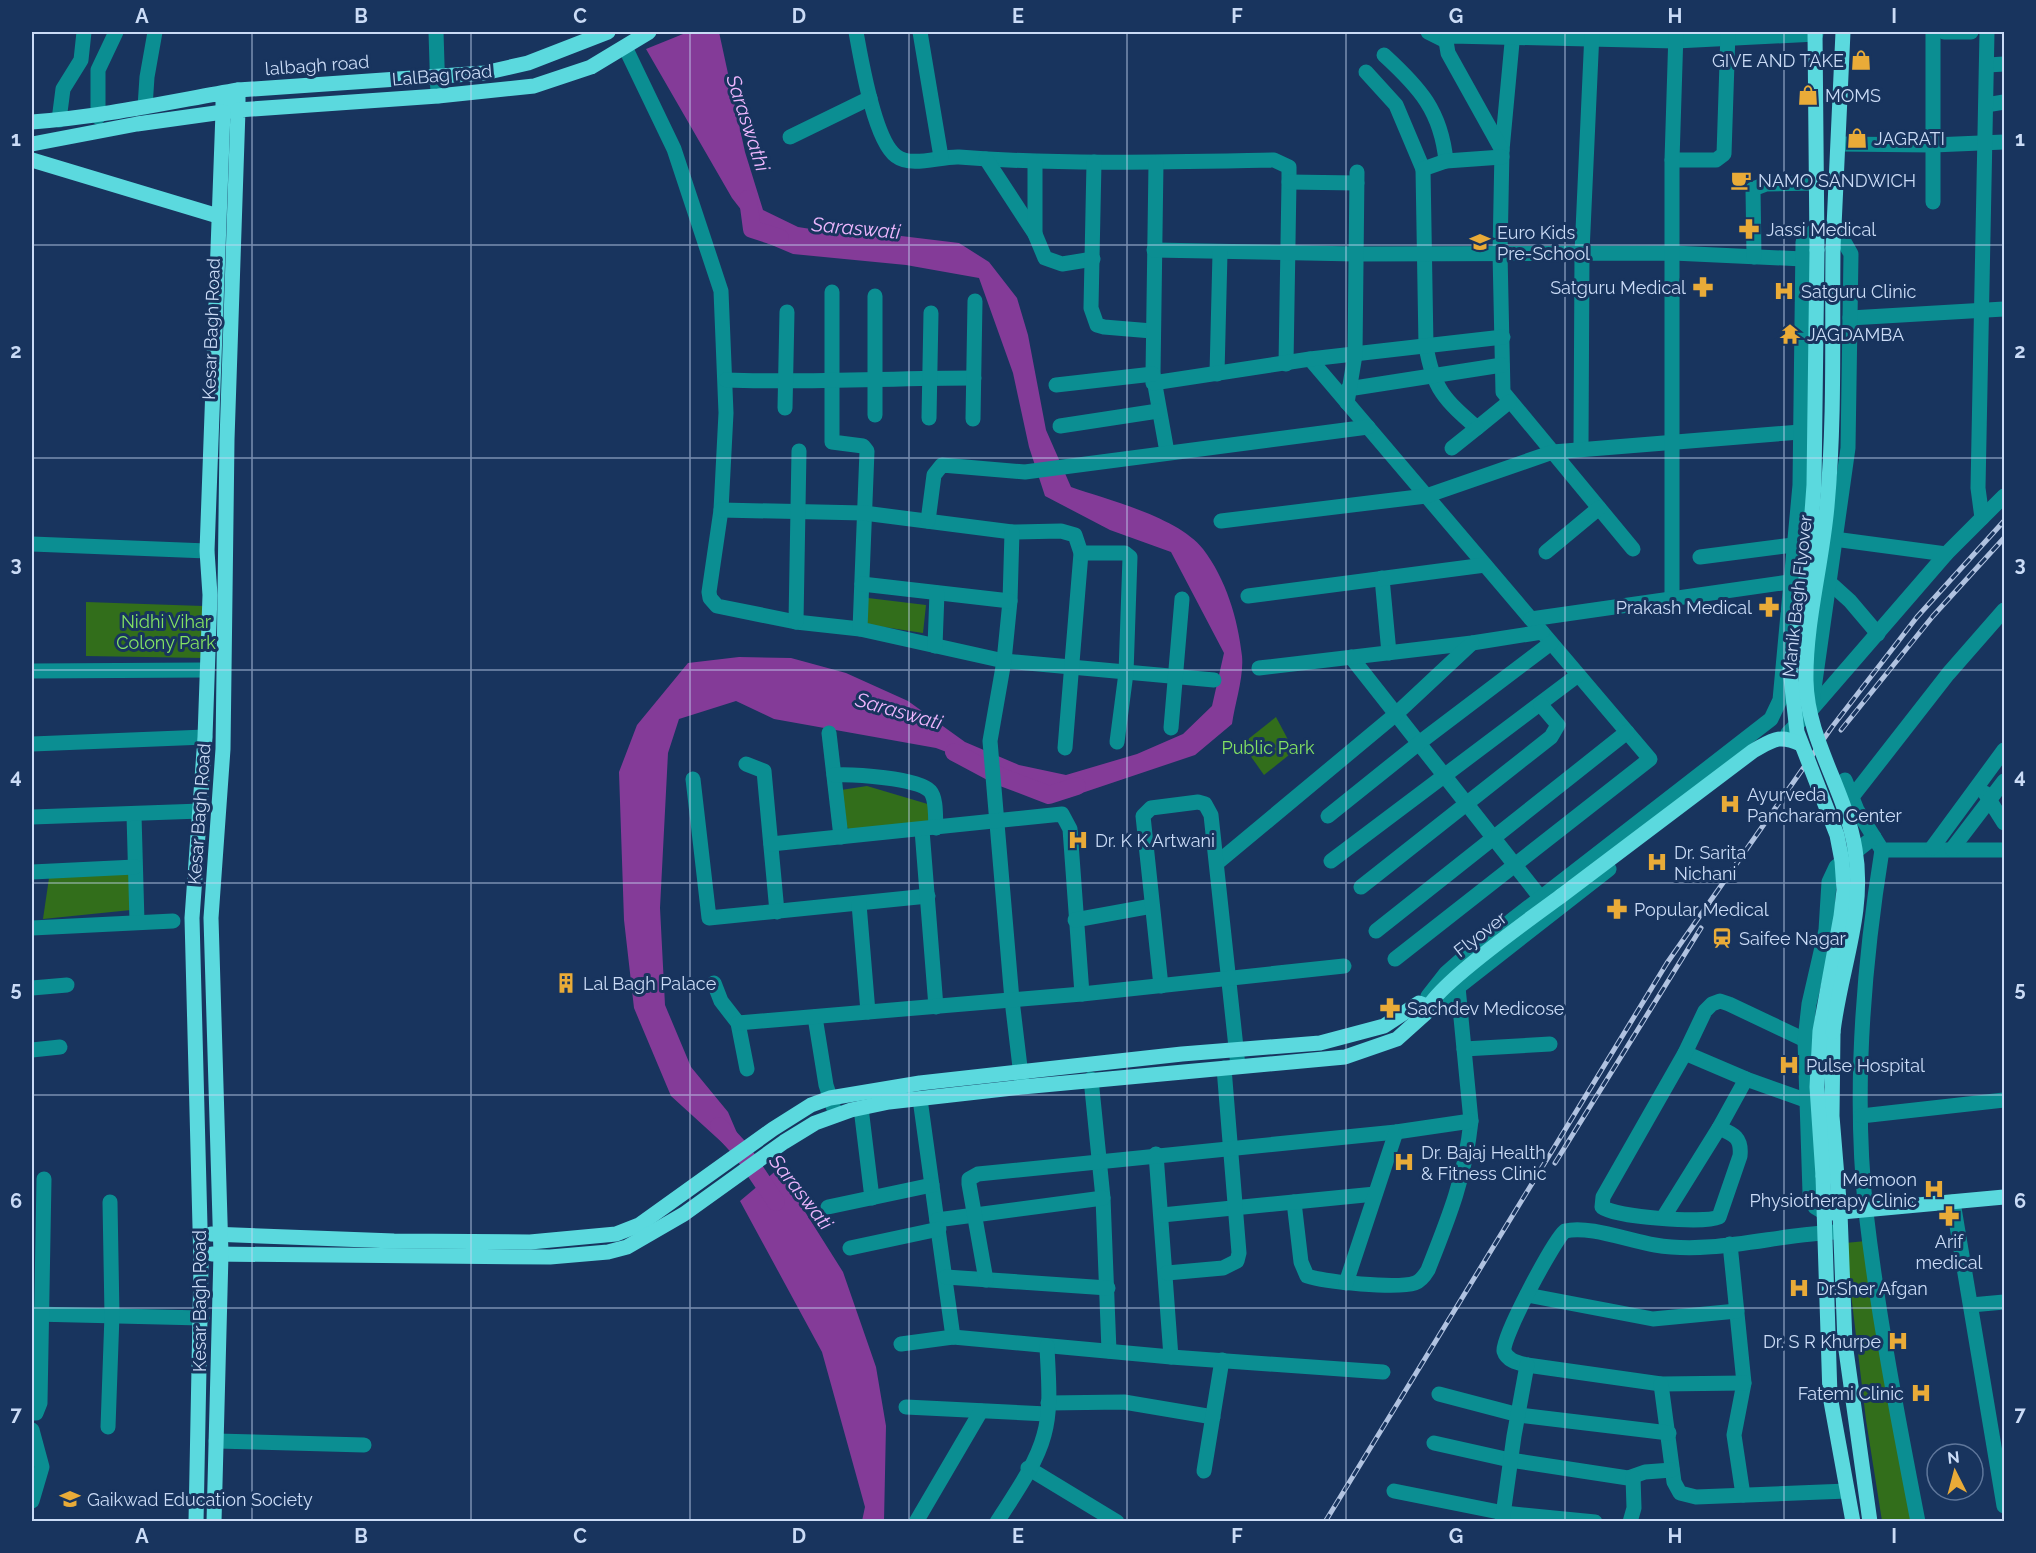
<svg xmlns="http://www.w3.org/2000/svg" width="2036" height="1553" font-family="Raleway,sans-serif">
	<rect width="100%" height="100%" fill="#18345e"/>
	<g fill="#326e1b">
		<polygon points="868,598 926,605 923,633 864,624"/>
		<polygon points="86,602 203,606 204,658 86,656"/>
		<polygon points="1276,717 1294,751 1264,775 1242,744"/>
		<polygon points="867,786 931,805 932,824 852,832 845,825 841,790"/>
		<polygon points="133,869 131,910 43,919 49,878"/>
		<polygon points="1866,1241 1887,1398 1914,1521 1882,1521 1866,1420 1845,1243"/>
	</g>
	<g fill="#843b98">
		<path d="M688 32H719L745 152 763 210 798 227 830 232 893 235 959 243 989 262 1017 298 1028 335 1046 430 1071 487C1108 500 1178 517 1203 549 1226 579 1238 619 1242 656 1244 677 1235 703 1232 724L1195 755 1067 798 936 748 774 719 736 701 679 719 668 753 660 908 665 1005 691 1067 728 1112 740 1140 727 1147 671 1096 634 1008 624 920 619 772 637 725 688 663 739 657 791 658 846 673 908 701 965 742 1019 765 1066 775 1137 754 1183 734 1212 706 1224 653 1171 552 1110 530 1045 496 1029 447 1013 373 979 278 906 265 793 254 767 243 732 198 646 49Z"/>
		<polygon points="778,1169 843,1272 876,1367 886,1426 884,1521 862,1521 865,1507 822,1352 740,1201"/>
	</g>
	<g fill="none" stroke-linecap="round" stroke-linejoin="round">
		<g stroke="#843b98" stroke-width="18">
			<polyline points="748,199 752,229 780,238"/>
			<polyline points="954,752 999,776 1049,795 1077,786"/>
			<polyline points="719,1126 741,1150 776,1202"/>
		</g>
		<g stroke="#0b8e92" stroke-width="15">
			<polyline points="436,32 438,96"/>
			<path d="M856 32C861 59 874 140 896 156 912 168 940 156 959 157 1064 165 1169 162 1274 160L1289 167V182L1286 364"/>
			<polyline points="920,32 941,157"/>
			<polyline points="1428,32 1446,41"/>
			<polyline points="1513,32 1502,150 1500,253 1503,392 1633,549"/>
			<polyline points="1944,32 1971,32"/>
			<polyline points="625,47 674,149 721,291 726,413 721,510 709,592 710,598 717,606 796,622 860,629 1004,661 1214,680"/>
			<path d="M1384 55C1420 88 1441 111 1446 161"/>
			<polyline points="1988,65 2004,64"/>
			<polyline points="1366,72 1396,105 1423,169"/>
			<polyline points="1986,105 2004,102"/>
			<polyline points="145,107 147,77 155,32"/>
			<polyline points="98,117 98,70 116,32"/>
			<polyline points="59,120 63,89 81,60 84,32"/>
			<polyline points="790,137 870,98"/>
			<polyline points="1839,144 1933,145 2004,142"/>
			<polyline points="1502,150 1448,53 1446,41 1451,36 1676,41 1816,34"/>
			<path d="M1502 157 1446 161 1423 169 1426 346C1433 389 1445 400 1477 428L1509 402"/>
			<polyline points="986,159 1035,234 1045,258 1062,264 1093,259"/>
			<polyline points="1672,160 1716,160 1724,154 1728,32"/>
			<polyline points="1094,162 1091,308 1097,325 1104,327 1152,331"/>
			<polyline points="1156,163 1153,374 1167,452"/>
			<polyline points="1289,182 1357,183"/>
			<polyline points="1933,202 1933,32"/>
			<polyline points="1035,234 1035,162"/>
			<polyline points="1154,250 1356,254 1673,253 1803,259"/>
			<polyline points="1754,257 1753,189 1766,184 1817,183"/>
			<polyline points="832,292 832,442 863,446 867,451 860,629"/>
			<polyline points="1850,318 2004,309"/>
			<polyline points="1310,359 1650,759 1395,959"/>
			<polyline points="1217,374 1220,253"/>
			<path d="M726 380C808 383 891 378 974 378"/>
			<polyline points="1153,383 1310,359 1503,337"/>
			<polyline points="1056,385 1153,374"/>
			<polyline points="1348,389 1502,365"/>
			<polyline points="1347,403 1355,355 1357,172"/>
			<polyline points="785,408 787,312"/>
			<polyline points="875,415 875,296"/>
			<polyline points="929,418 931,313"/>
			<polyline points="973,419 975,301"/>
			<polyline points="1060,426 1158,411"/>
			<polyline points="1452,448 1477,428"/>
			<polyline points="1581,449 1582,252 1592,32"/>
			<polyline points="721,510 864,513 1012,532 1061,531 1075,535 1081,553 1065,748"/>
			<polyline points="1982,518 1978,488 1987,32"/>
			<polyline points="928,521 934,475 942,465 1025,472 1368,427"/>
			<polyline points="1221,521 1426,496 1553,452 1800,432"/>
			<polyline points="1012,532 1010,601 1004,661 990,741 1012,1000 1022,1084"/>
			<polyline points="1834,539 1946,554"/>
			<polyline points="32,544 207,551"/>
			<polyline points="1546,552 1599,508"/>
			<polyline points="1081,553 1125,553 1130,557 1126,673 1117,742"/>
			<polyline points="1700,557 1793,545"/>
			<polyline points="1382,578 1389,653"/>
			<polyline points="1829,582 1850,601 1878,634"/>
			<polyline points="862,584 1010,601"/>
			<polyline points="1248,596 1485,565"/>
			<polyline points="1672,599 1672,160 1676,32"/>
			<polyline points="1531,619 1789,582"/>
			<polyline points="796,622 799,451"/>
			<polyline points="935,646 937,593"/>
			<polyline points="1351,657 1540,897"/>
			<polyline points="1259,668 1472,643 1542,632"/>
			<polyline points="32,671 205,670"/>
			<polyline points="1811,710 1946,554 2004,496"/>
			<polyline points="1171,728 1182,599"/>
			<polyline points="829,733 841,837"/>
			<polyline points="1788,733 1811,710 1848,448 1851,254 1834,224"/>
			<polyline points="32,744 205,737"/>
			<polyline points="746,764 764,771 777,912"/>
			<path d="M834 775C854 774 917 778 930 791 937 799 935 818 936 828"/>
			<polyline points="693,779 709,918 928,896"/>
			<polyline points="1845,780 1857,810 1882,850 2004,850"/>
			<polyline points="1985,793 2004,823"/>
			<polyline points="1852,797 1948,674 2004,610"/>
			<polyline points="134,815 137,922"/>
			<polyline points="1328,816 1419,743 1551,643"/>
			<polyline points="32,817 201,811"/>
			<polyline points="922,830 936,1007"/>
			<polyline points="771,844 1062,814 1070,829 1082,994"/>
			<polyline points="1932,848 2004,750"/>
			<polyline points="1952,849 2004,781"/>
			<path d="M1882 850C1863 968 1853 1093 1866 1212 1878 1316 1898 1419 1918 1522"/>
			<polyline points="1331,861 1578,675"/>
			<polyline points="1217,863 1396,714 1472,643"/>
			<polyline points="32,872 135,867"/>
			<polyline points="1361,887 1551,737 1558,725 1541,705"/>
			<polyline points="859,904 868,1012"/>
			<polyline points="1075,920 1152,906"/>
			<polyline points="32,928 173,921"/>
			<polyline points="1376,931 1627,732"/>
			<polyline points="714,983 721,1001 738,1023 747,1069"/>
			<polyline points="1161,986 1143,816 1151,808 1198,802 1205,804 1211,815 1238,1066"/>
			<polyline points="32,988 67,985"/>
			<polyline points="1428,996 1446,973 1463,958 1771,719 1780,700 1800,485 1803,242 1817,228"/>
			<polyline points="1434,1006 1609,869"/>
			<polyline points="815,1017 826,1085 836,1115"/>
			<polyline points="738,1023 1082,994 1344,966"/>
			<polyline points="1464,1049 1550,1044"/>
			<polyline points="32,1050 60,1047"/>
			<polyline points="1685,1053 1746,1079 1805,1100"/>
			<polyline points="1091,1079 1103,1198 1109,1351"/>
			<polyline points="920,1099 953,1337"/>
			<polyline points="861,1108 872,1198"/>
			<polyline points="1861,1116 2004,1100"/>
			<path d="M1719 1128C1734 1134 1742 1138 1740 1156L1719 1217C1704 1224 1615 1217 1602 1207L1603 1197 1685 1053 1705 1011 1712 1004 1720 1001 1729 1004 1805 1040"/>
			<polyline points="1156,1154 1171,1357"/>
			<path d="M1294 1202 1301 1262 1307 1276C1325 1282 1397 1289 1415 1283 1421 1281 1425 1275 1428 1270 1449 1217 1465 1178 1471 1121L1458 987"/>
			<polyline points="1953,1202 2004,1506"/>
			<polyline points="828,1207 932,1185"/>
			<polyline points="1825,1213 1815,1207 1810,1193 1805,1040 1809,1004 1826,930 1829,882 1836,867 1874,837"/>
			<polyline points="1162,1215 1375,1194"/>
			<polyline points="1663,1218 1719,1128 1746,1079"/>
			<polyline points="937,1220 1103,1198"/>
			<polyline points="1730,1244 1744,1383 1734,1435 1743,1495"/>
			<polyline points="850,1248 939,1229"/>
			<polyline points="1167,1273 1223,1268 1237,1261 1239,1253 1224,1068"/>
			<polyline points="946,1277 1108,1288"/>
			<polyline points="986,1280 969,1184 969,1179 978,1174 1396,1132 1471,1121"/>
			<polyline points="1346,1283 1396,1132"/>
			<polyline points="1527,1295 1653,1319 1737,1311"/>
			<polyline points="1971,1305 2004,1302"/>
			<polyline points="34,1314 202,1318"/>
			<polyline points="901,1344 953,1337 1171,1357 1383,1372"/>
			<path d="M1744 1383 1661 1384 1527 1365C1519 1363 1507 1361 1504 1351 1501 1339 1554 1240 1565 1231 1589 1225 1629 1241 1655 1245 1714 1255 1777 1234 1837 1232"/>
			<polyline points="1661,1384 1674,1482 1680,1493 1696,1497 1847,1491"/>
			<polyline points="1439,1394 1519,1415 1669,1433"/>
			<polyline points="1048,1403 1124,1402 1213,1417"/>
			<polyline points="906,1407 1047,1414"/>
			<polyline points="32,1413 36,1413 40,1403 44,1179"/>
			<polyline points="108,1427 112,1315 110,1202"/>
			<polyline points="32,1430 42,1467 32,1501"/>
			<polyline points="216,1441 364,1445"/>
			<polyline points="1434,1443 1510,1460 1628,1478 1645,1472 1672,1470"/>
			<polyline points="1028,1468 1117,1522"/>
			<polyline points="1204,1471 1222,1360"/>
			<polyline points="1394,1491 1504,1513 1595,1522"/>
			<polyline points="916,1522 981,1411"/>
			<path d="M997 1522C1014 1495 1036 1465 1044 1435 1052 1407 1048 1375 1047 1346"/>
			<polyline points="1502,1522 1514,1436 1527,1365"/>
			<polyline points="1630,1522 1634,1508 1633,1477"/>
		</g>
		<g stroke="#5bd9de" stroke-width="15">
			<polyline points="1815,32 1817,250"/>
			<polyline points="238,90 484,73 528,63 608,32"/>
			<path d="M32 122C101 117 169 102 238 90V110L223 112V93"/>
			<polyline points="32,144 137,124 223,112 207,551 210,595 205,737 192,918 201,1265 196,1522"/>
			<polyline points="32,160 218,216"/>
			<polyline points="1833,248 1843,32"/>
			<polyline points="1833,1032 1832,1116 1840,1213 1845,1343 1870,1522"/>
			<polyline points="1823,1176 1830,1396 1853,1522"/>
			<polyline points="1831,1213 2004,1197"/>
			<polyline points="211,1234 394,1241 530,1242 616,1234 639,1225 773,1129 811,1105 830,1098 920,1083 1182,1054 1320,1043 1384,1026 1419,1003 1427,1006"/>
			<path d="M212 1254 550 1257 608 1252 627 1247 684 1214 784 1142 815 1123 851 1110 889 1102 1022 1087 1345 1057 1397 1039 1426 1013C1428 991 1538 913 1561 896"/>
			<polyline points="214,1522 221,1254 211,918 223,749 227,440 238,110 438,96 534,86 591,67 649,32"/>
		</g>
		<g stroke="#b0c2e0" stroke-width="5">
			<g id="rail">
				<polyline points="1841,730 1933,616 2004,538"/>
				<polyline points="1555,1163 1701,928"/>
				<polyline points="1325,1522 1667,963 1832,727 1917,617 2004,521"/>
			</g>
		</g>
		<use href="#rail" stroke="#18345e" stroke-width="3" stroke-dasharray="9" stroke-linecap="butt"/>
		<g stroke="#5bd9de" stroke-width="15">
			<polyline points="1817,250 1814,485 1808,567 1790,669 1797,732 1837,835 1842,861 1844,890 1841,916 1820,1031 1817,1087 1823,1176"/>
			<path d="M1561 896 1753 751C1773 740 1778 734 1801 744"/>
			<path d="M1833 1032C1840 970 1866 912 1855 849 1846 791 1807 740 1806 681 1805 623 1822 564 1827 506 1835 420 1832 334 1833 248"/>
		</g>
	</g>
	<path fill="none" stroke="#cadbf6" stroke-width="1.5" stroke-opacity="0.55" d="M252 32V1522M471 32V1522M690 32V1522M909 32V1522M1127 32V1522M1346 32V1522M1565 32V1522M1784 32V1522M32 245H2004M32 458H2004M32 670H2004M32 883H2004M32 1095H2004M32 1308H2004"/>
	<defs>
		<g id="shop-bare" transform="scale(1.62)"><path d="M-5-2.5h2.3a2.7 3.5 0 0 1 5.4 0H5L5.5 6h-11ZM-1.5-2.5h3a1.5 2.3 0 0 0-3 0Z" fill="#e9ab38" stroke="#18345e" stroke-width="2.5" paint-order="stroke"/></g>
		<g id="cafe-bare" transform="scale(1.62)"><path d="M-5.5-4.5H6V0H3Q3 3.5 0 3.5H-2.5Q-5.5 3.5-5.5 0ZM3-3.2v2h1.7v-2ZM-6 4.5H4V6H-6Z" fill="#e9ab38" stroke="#18345e" stroke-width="2.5" paint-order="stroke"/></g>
		<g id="pharmacy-bare" transform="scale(1.62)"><path d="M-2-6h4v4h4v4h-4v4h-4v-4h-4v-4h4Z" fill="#e9ab38" stroke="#18345e" stroke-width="2.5" paint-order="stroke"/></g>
		<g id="school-bare" transform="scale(1.62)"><path d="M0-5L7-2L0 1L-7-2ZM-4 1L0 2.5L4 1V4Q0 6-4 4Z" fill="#e9ab38" stroke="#18345e" stroke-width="2.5" paint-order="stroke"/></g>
		<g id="hospital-bare" transform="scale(1.62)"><path d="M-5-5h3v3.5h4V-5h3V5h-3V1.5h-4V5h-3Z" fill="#e9ab38" stroke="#18345e" stroke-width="2.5" paint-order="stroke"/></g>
		<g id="temple-bare" transform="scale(1.62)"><path d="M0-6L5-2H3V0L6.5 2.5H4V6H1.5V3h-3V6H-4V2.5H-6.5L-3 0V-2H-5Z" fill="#e9ab38" stroke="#18345e" stroke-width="2.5" paint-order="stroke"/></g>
		<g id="station-bare" transform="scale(1.62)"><path d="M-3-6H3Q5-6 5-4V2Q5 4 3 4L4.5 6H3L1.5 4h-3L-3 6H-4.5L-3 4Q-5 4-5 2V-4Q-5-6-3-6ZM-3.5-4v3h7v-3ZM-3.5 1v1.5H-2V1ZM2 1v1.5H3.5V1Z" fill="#e9ab38" stroke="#18345e" stroke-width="2.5" paint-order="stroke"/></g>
		<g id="building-bare" transform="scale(1.62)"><path d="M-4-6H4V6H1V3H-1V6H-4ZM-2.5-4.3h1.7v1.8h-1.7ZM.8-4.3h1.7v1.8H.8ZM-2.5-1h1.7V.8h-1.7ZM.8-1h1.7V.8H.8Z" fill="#e9ab38" stroke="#18345e" stroke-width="2.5" paint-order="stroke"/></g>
	</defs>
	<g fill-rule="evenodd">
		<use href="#shop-bare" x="1861" y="60"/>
		<use href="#shop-bare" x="1808" y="95"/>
		<use href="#shop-bare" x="1857" y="138"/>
		<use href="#cafe-bare" x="1741" y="180"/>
		<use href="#pharmacy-bare" x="1749" y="229"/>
		<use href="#school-bare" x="1480" y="242"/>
		<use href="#pharmacy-bare" x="1703" y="287"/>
		<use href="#hospital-bare" x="1784" y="291"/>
		<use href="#temple-bare" x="1790" y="334"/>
		<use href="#pharmacy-bare" x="1769" y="607"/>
		<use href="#hospital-bare" x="1730" y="804"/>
		<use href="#hospital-bare" x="1078" y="840"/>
		<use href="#hospital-bare" x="1657" y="862"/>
		<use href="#pharmacy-bare" x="1617" y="909"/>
		<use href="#station-bare" x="1722" y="938"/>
		<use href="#building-bare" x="566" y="983"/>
		<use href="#pharmacy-bare" x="1390" y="1008"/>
		<use href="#hospital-bare" x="1789" y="1065"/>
		<use href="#hospital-bare" x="1404" y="1162"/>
		<use href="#hospital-bare" x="1934" y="1189"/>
		<use href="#pharmacy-bare" x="1949" y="1216"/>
		<use href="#hospital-bare" x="1799" y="1288"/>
		<use href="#hospital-bare" x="1898" y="1341"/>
		<use href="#hospital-bare" x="1921" y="1393"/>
		<use href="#school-bare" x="70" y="1499"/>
	</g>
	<g text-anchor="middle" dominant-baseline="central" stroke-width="6" stroke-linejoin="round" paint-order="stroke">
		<g font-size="18" fill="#cadbf6" stroke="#18345e" text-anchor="start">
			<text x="1844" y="60" text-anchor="end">GIVE AND TAKE</text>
			<text x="1825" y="95">MOMS</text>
			<text x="1874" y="138">JAGRATI</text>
			<text x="1758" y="180">NAMO SANDWICH</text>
			<text x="1766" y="229">Jassi Medical</text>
			<text x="1497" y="232">Euro Kids<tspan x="1497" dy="21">Pre-School</tspan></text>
			<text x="1686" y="287" text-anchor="end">Satguru Medical</text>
			<text x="1801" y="291">Satguru Clinic</text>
			<text x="1807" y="334">JAGDAMBA</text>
			<text x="1752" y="607" text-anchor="end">Prakash Medical</text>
			<text x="1747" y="794">Ayurveda<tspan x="1747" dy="21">Pancharam Center</tspan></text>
			<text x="1095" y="840">Dr. K K Artwani</text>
			<text x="1674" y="852">Dr. Sarita<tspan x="1674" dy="21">Nichani</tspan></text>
			<text x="1634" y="909">Popular Medical</text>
			<text x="1739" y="938">Saifee Nagar</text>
			<text x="583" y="983">Lal Bagh Palace</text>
			<text x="1407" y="1008">Sachdev Medicose</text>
			<text x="1806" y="1065">Pulse Hospital</text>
			<text x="1421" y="1152">Dr. Bajaj Health<tspan x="1421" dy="21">&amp; Fitness Clinic</tspan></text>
			<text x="1917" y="1179" text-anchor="end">Memoon<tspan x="1917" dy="21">Physiotherapy Clinic</tspan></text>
			<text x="1949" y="1241" text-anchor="middle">Arif<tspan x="1949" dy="21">medical</tspan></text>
			<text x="1816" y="1288">Dr.Sher Afgan</text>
			<text x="1881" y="1341" text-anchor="end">Dr. S R Khurpe</text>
			<text x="1904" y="1393" text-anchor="end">Fatemi Clinic</text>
			<text x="87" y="1499">Gaikwad Education Society</text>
		</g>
		<g font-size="18" fill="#cadbf6" stroke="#18345e">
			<text transform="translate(317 65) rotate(-4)">lalbagh road</text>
			<text transform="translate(442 75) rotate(-5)">LalBag road</text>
			<text transform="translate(211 329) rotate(-88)">Kesar Bagh Road</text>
			<text transform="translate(1797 596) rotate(-84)">Manik Bagh Flyover</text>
			<text transform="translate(199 814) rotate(-86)">Kesar Bagh Road</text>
			<text transform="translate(1480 934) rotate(-38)">Flyover</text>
			<text transform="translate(199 1301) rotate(-90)">Kesar Bagh Road</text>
		</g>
		<g font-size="18" fill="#83e263" stroke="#18345e">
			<text x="166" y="621">Nidhi Vihar<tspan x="166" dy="21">Colony Park</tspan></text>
			<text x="1268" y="747">Public Park</text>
		</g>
		<g font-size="20" font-style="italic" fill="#edb6fd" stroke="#18345e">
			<text transform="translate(748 123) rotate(72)">Saraswathi</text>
			<text transform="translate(856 228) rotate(5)">Saraswati</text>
			<text transform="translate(899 711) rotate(16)">Saraswati</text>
			<text transform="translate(801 1192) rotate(52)">Saraswati</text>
		</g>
	</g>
	<rect width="2036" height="1553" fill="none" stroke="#18345e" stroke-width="66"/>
	<g transform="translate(1955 1472) rotate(354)"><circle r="28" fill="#18345e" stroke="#5f779b" stroke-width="1.5"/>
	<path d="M0-4.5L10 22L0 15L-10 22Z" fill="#e9ab38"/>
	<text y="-9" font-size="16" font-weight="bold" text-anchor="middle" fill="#cadbf6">N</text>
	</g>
	<rect x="33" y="33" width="1970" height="1487" fill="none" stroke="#cadbf6" stroke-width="2"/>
	<g font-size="20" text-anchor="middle" font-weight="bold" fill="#cadbf6">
		<text x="142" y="23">A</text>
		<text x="361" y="23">B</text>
		<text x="580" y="23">C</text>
		<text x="799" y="23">D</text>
		<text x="1018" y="23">E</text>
		<text x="1237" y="23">F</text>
		<text x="1456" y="23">G</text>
		<text x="1675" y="23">H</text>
		<text x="1894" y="23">I</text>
		<text x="16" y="146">1</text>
		<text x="2020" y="146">1</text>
		<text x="16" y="358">2</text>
		<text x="2020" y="358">2</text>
		<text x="16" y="571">3</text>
		<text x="2020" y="571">3</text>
		<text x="16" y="783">4</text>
		<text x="2020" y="783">4</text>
		<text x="16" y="996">5</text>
		<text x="2020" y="996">5</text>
		<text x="16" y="1208">6</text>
		<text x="2020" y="1208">6</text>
		<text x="16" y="1421">7</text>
		<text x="2020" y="1421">7</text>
		<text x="142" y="1543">A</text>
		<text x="361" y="1543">B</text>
		<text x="580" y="1543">C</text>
		<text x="799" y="1543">D</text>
		<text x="1018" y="1543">E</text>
		<text x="1237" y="1543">F</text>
		<text x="1456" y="1543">G</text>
		<text x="1675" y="1543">H</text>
		<text x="1894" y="1543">I</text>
	</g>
</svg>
